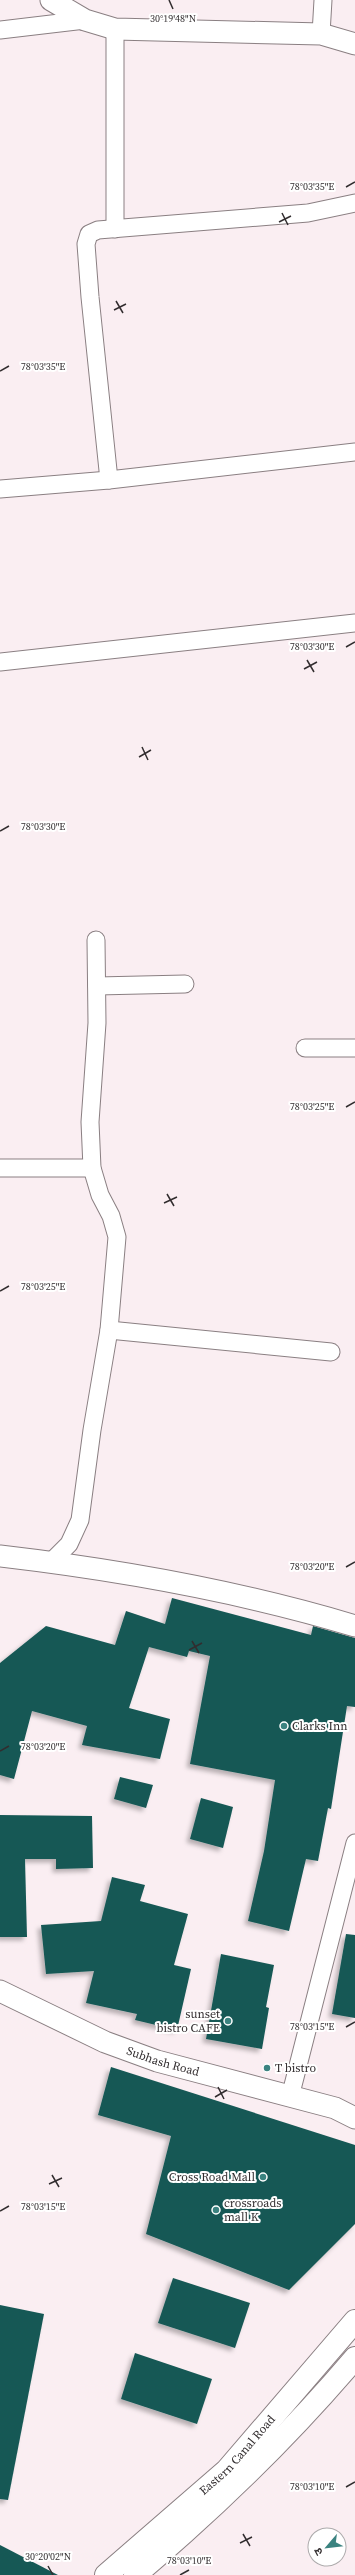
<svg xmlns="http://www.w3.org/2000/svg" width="355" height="2575" font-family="'Source Serif 4','Noto Sans Devanagari',serif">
	<defs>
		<filter id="shadow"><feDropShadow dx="-3.5" dy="3.5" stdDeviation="2" flood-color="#0004"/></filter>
	</defs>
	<rect width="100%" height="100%" fill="#faeef2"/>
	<g fill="#175855" filter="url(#shadow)">
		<polygon points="172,1598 311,1635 313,1626 355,1638 355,1707 347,1706 331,1809 328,1808 318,1861 306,1859 289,1931 248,1921 264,1851 275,1780 190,1764 210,1656 189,1651 187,1657 149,1647 129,1708 170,1719 160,1759 82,1745 87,1726 32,1711 14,1779 0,1775 0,1663 46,1626 115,1645 126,1611 165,1624"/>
		<polygon points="120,1777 153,1785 146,1808 114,1799"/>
		<polygon points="201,1798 233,1807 223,1848 190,1839"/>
		<polygon points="0,1815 92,1816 93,1868 56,1869 56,1859 25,1859 27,1937 0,1937"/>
		<polygon points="112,1877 145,1885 140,1901 188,1914 174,1965 191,1969 177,2030 135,2020 137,2014 86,2003 94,1971 46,1974 41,1925 101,1921"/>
		<polygon points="346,1934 355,1935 355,2018 332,2014"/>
		<polygon points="221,1954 274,1965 266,2007 269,2008 262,2049 206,2039"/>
		<polygon points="111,2067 355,2145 355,2224 289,2290 146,2234 171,2136 98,2115"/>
		<polygon points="173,2278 250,2303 235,2348 158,2323"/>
		<polygon points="0,2305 44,2314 8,2500 0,2499"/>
		<polygon points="135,2353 212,2379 197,2424 121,2399"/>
		<polygon points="0,2545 58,2575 0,2575"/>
	</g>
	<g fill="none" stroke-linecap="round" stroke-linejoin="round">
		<g stroke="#8a7f82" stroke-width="19">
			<g id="minor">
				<polyline points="0,30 85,20"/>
				<polyline points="321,34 323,0"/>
				<polyline points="115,229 115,29"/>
				<polyline points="109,480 90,297 86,244 89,234 98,230 308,213 355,203"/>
				<polyline points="0,489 109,480 355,452"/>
				<polyline points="0,662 355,623"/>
				<polyline points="97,986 185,984"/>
				<polyline points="305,1048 355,1048"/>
				<polyline points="0,1168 92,1168"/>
				<polyline points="109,1330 331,1352"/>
				<polyline points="51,1562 69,1544 80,1520 92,1430 109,1330 117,1237 111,1216 100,1195 92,1168 90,1122 97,1023 96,940"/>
				<polyline points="290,2097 355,1843"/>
			</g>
		</g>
		<g stroke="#8a7f82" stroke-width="23">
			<g id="tertiary">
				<polyline points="51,0 85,20 115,29 321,34 355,44"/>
				<path d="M0 1556C120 1570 239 1591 355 1626"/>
				<path id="s1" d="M0 1991 105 2042 157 2061 335 2108 355 2118"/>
			</g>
		</g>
		<g stroke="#8a7f82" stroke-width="24">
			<g id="secondary">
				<path id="s2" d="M106 2575 227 2470 355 2321"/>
				<path d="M135 2575C216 2507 287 2438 355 2358"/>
			</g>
		</g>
		<use href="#minor" stroke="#fff" stroke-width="17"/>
		<use href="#tertiary" stroke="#fff" stroke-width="21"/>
		<use href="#secondary" stroke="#fff" stroke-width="22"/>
	</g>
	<path fill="none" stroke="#322d2f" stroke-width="1.5" d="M169 0 173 9M346 187 355 182M282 213 288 225M279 222 291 216M116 301 123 313M114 310 126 304M0 371 9 366M346 647 355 642M307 660 314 672M304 669 317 662M142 747 148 760M139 757 151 750M0 831 9 826M346 1107 355 1102M167 1194 174 1206M164 1203 177 1197M0 1291 9 1286M346 1567 355 1562M192 1641 199 1653M189 1650 202 1643M0 1751 9 1746M346 2027 355 2022M218 2087 224 2099M215 2097 227 2090M52 2175 59 2187M49 2184 62 2178M0 2211 9 2206M346 2487 355 2482M243 2534 250 2546M240 2543 252 2537M48 2566 53 2575M180 2575 189 2570"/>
	<g fill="#3b8380" stroke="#fff" stroke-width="1.5">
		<circle cx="284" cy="1726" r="4"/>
		<circle cx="228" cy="2021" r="4"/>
		<circle cx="267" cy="2068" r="4"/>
		<circle cx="263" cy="2177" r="4"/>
		<circle cx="216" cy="2210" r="4"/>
	</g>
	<g text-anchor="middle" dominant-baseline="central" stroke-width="4" stroke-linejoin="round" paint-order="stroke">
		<g font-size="12" fill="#322d2f" stroke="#fff" text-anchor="start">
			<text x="292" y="1726">Clarks Inn</text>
			<text x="220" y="2014" text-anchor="end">sunset<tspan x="220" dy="14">bistro CAFE</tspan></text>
			<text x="275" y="2068">T bistro</text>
			<text x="255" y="2177" text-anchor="end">Cross Road Mall</text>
			<text x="224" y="2203">crossroads<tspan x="224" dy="14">mall K</tspan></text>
		</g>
		<g font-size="12" fill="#322d2f" stroke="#fff">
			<text stroke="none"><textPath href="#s1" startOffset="178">Subhash Road</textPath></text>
			<text stroke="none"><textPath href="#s2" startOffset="178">Eastern Canal Road</textPath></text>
		</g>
	</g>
	<g font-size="10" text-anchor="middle" fill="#322d2f" stroke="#fff" stroke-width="4" stroke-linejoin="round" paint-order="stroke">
		<text x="173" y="22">30°19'48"N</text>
		<text x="312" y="190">78°03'35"E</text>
		<text x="43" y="370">78°03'35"E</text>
		<text x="312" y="650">78°03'30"E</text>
		<text x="43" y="830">78°03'30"E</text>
		<text x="312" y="1110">78°03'25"E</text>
		<text x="43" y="1290">78°03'25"E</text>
		<text x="312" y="1570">78°03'20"E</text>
		<text x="43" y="1750">78°03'20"E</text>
		<text x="312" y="2030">78°03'15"E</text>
		<text x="43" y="2210">78°03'15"E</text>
		<text x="312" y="2490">78°03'10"E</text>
		<text x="48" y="2560">30°20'02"N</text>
		<text x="189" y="2564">78°03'10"E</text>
	</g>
	<g transform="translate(327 2547) rotate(242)"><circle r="19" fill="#ffffff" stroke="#adabac"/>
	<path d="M0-3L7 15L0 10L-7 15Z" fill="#3b8380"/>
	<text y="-6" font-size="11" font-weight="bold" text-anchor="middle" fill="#322d2f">उ</text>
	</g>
</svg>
